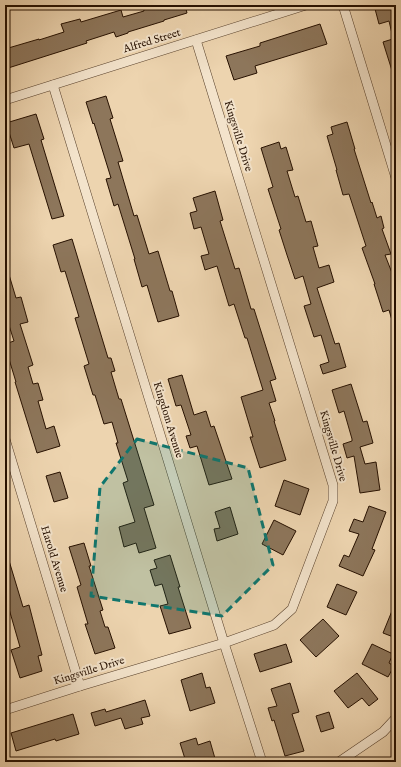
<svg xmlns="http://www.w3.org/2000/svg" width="401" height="767" font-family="'IM FELL English',serif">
	<rect width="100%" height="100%" fill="#edd4af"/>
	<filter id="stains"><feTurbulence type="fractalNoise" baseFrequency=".005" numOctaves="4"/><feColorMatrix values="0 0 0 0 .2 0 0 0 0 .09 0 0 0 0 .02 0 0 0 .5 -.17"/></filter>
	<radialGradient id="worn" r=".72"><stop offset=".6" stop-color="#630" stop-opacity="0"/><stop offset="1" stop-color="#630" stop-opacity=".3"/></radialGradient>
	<g fill="#8d765b" stroke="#261000">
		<polygon points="143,5 185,5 187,13 164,20 164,21 128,32 128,33 116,37 114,32 86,41 87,43 5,69 5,49 39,39 39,40 64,32 61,24 80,19 81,22 121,10 123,17 144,11"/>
		<polygon points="374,5 396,5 396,38 393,38 389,21 379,24"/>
		<polygon points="320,24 327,44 255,66 257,73 234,80 226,56 260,46 260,43"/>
		<polygon points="396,38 396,77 394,77 383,42"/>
		<polygon points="106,96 113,118 110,119 123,161 118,162 134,216 137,215 149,254 158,251 170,291 172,291 179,316 158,322 147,285 142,287 134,259 135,259 118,204 114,206 106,179 111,178 94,123 93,124 86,102"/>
		<polygon points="36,114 44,139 41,140 64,216 52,219 29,144 14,148 6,123"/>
		<polygon points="347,122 355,149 354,149 371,203 372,202 377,218 381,216 384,228 382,229 391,254 385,255 394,278 396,278 396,327 394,327 389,310 383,312 374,284 375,284 362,248 366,246 349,194 343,195 336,170 337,170 327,136 333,134 331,127"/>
		<polygon points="279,142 281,149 286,147 293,170 287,171 295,197 298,196 306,222 311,221 318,246 313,247 319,268 329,265 334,282 317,288 335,344 339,343 346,367 323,374 320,365 329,362 321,335 314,337 304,306 311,304 303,276 295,279 287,255 279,230 281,229 268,189 273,187 261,148"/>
		<polygon points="215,191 223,220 220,221 235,269 239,268 251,309 254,309 276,379 270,381 276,401 269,403 275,421 274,421 286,460 260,468 250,437 253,437 241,397 263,390 247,338 245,338 234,304 229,306 217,266 205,270 201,256 209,254 201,227 194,229 190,213 197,211 193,198"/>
		<polygon points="72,239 108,358 111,358 115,371 111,372 119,399 121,399 154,505 144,508 156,548 139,553 136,543 124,547 119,527 135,522 123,483 128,481 116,443 118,443 112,422 104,424 95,395 93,395 84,366 89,364 75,318 79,317 65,271 61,272 53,245"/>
		<polygon points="5,268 7,268 16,298 21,297 28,322 20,324 33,365 28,367 33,384 38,383 43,400 38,401 46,429 54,426 60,446 37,453 15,382 16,382 5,346 5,344 14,341 5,313"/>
		<polygon points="182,375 194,415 206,411 211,427 214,426 232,479 209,485 197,446 190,448 186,436 191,435 181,405 176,406 168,379"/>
		<polygon points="351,384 363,422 367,421 373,443 360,447 365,464 376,462 380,490 360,493 354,456 347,458 343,444 352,441 352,439 344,411 339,413 332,390"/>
		<polygon points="60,472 68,498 54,502 46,476"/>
		<polygon points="284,480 309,489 300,515 275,506"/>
		<polygon points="369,506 386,512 372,549 375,550 363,576 339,566 344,555 349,557 359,534 349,531 354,519 363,522"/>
		<polygon points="230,507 238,534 217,541 214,529 220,528 215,512"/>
		<polygon points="274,520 296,531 283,555 262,544"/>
		<polygon points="84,543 91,566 89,566 103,610 100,611 105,627 108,627 115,648 95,654 85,624 88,624 77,587 81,585 69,547"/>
		<polygon points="7,554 23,607 29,605 42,655 38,656 42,671 20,678 11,650 20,647 5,595 5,555"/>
		<polygon points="170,555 180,587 178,587 191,628 169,634 160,606 168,604 162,584 155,586 150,570 157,568 154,560"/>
		<polygon points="337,584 357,592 346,615 327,607"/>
		<polygon points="396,601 396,638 383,633"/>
		<polygon points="323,619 339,636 316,657 300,640"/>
		<polygon points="286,644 292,662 260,672 254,654"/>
		<polygon points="372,644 393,654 389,663 394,666 388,677 362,664"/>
		<polygon points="202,673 206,688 210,687 215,703 190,711 181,680"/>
		<polygon points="357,673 378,699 369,706 362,698 348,708 334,691"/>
		<polygon points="290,683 299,712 292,714 304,751 285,756 274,720 272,721 268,708 277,706 271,689"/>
		<polygon points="145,700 150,716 141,718 143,724 125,729 121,718 95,726 91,713 105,709 106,712"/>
		<polygon points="329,712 334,728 321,732 316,716"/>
		<polygon points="73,714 79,734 56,741 55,739 16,751 11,733"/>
		<polygon points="196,738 198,745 210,741 216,762 186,762 180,743"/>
	</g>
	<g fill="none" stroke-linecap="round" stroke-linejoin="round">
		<g stroke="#58412c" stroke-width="10">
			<g id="street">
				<polyline points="343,5 396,178"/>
				<polyline points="53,85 224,643 262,762"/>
				<polyline points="5,100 306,5"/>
				<polyline points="5,439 80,686"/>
				<polyline points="5,710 80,686 224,643 274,625 292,609 333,501 333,485 196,40"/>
				<polyline points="339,762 383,732 396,718"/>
			</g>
		</g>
		<use href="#street" stroke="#f3e3cb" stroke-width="9"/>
	</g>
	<path fill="#0f766e" fill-opacity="0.2" stroke="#0f766e" stroke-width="3" stroke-dasharray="8 5" stroke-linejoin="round" d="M137 439 248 468 273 565 222 616 91 596 100 487Z"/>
	<g text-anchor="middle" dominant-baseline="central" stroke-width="4" stroke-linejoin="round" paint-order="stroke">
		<g font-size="11" fill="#261000" stroke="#f3e3cb">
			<text transform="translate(152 41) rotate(-17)">Alfred Street</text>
			<text transform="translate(238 136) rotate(73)">Kingsville Drive</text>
			<text transform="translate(168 420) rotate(73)">Kingdom Avenue</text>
			<text transform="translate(333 446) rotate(74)">Kingsville Drive</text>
			<text transform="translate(54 559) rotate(73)">Harold Avenue</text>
			<text transform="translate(89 671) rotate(-17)">Kingsville Drive</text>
		</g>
	</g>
	<rect width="401" height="767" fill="none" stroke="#edd4af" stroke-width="20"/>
	<rect x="6" y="6" width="389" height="755" fill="none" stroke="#261000" stroke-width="2"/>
	<rect x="10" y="10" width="381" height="747" fill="none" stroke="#261000"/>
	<rect width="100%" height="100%" filter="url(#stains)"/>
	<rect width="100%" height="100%" fill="url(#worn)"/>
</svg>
